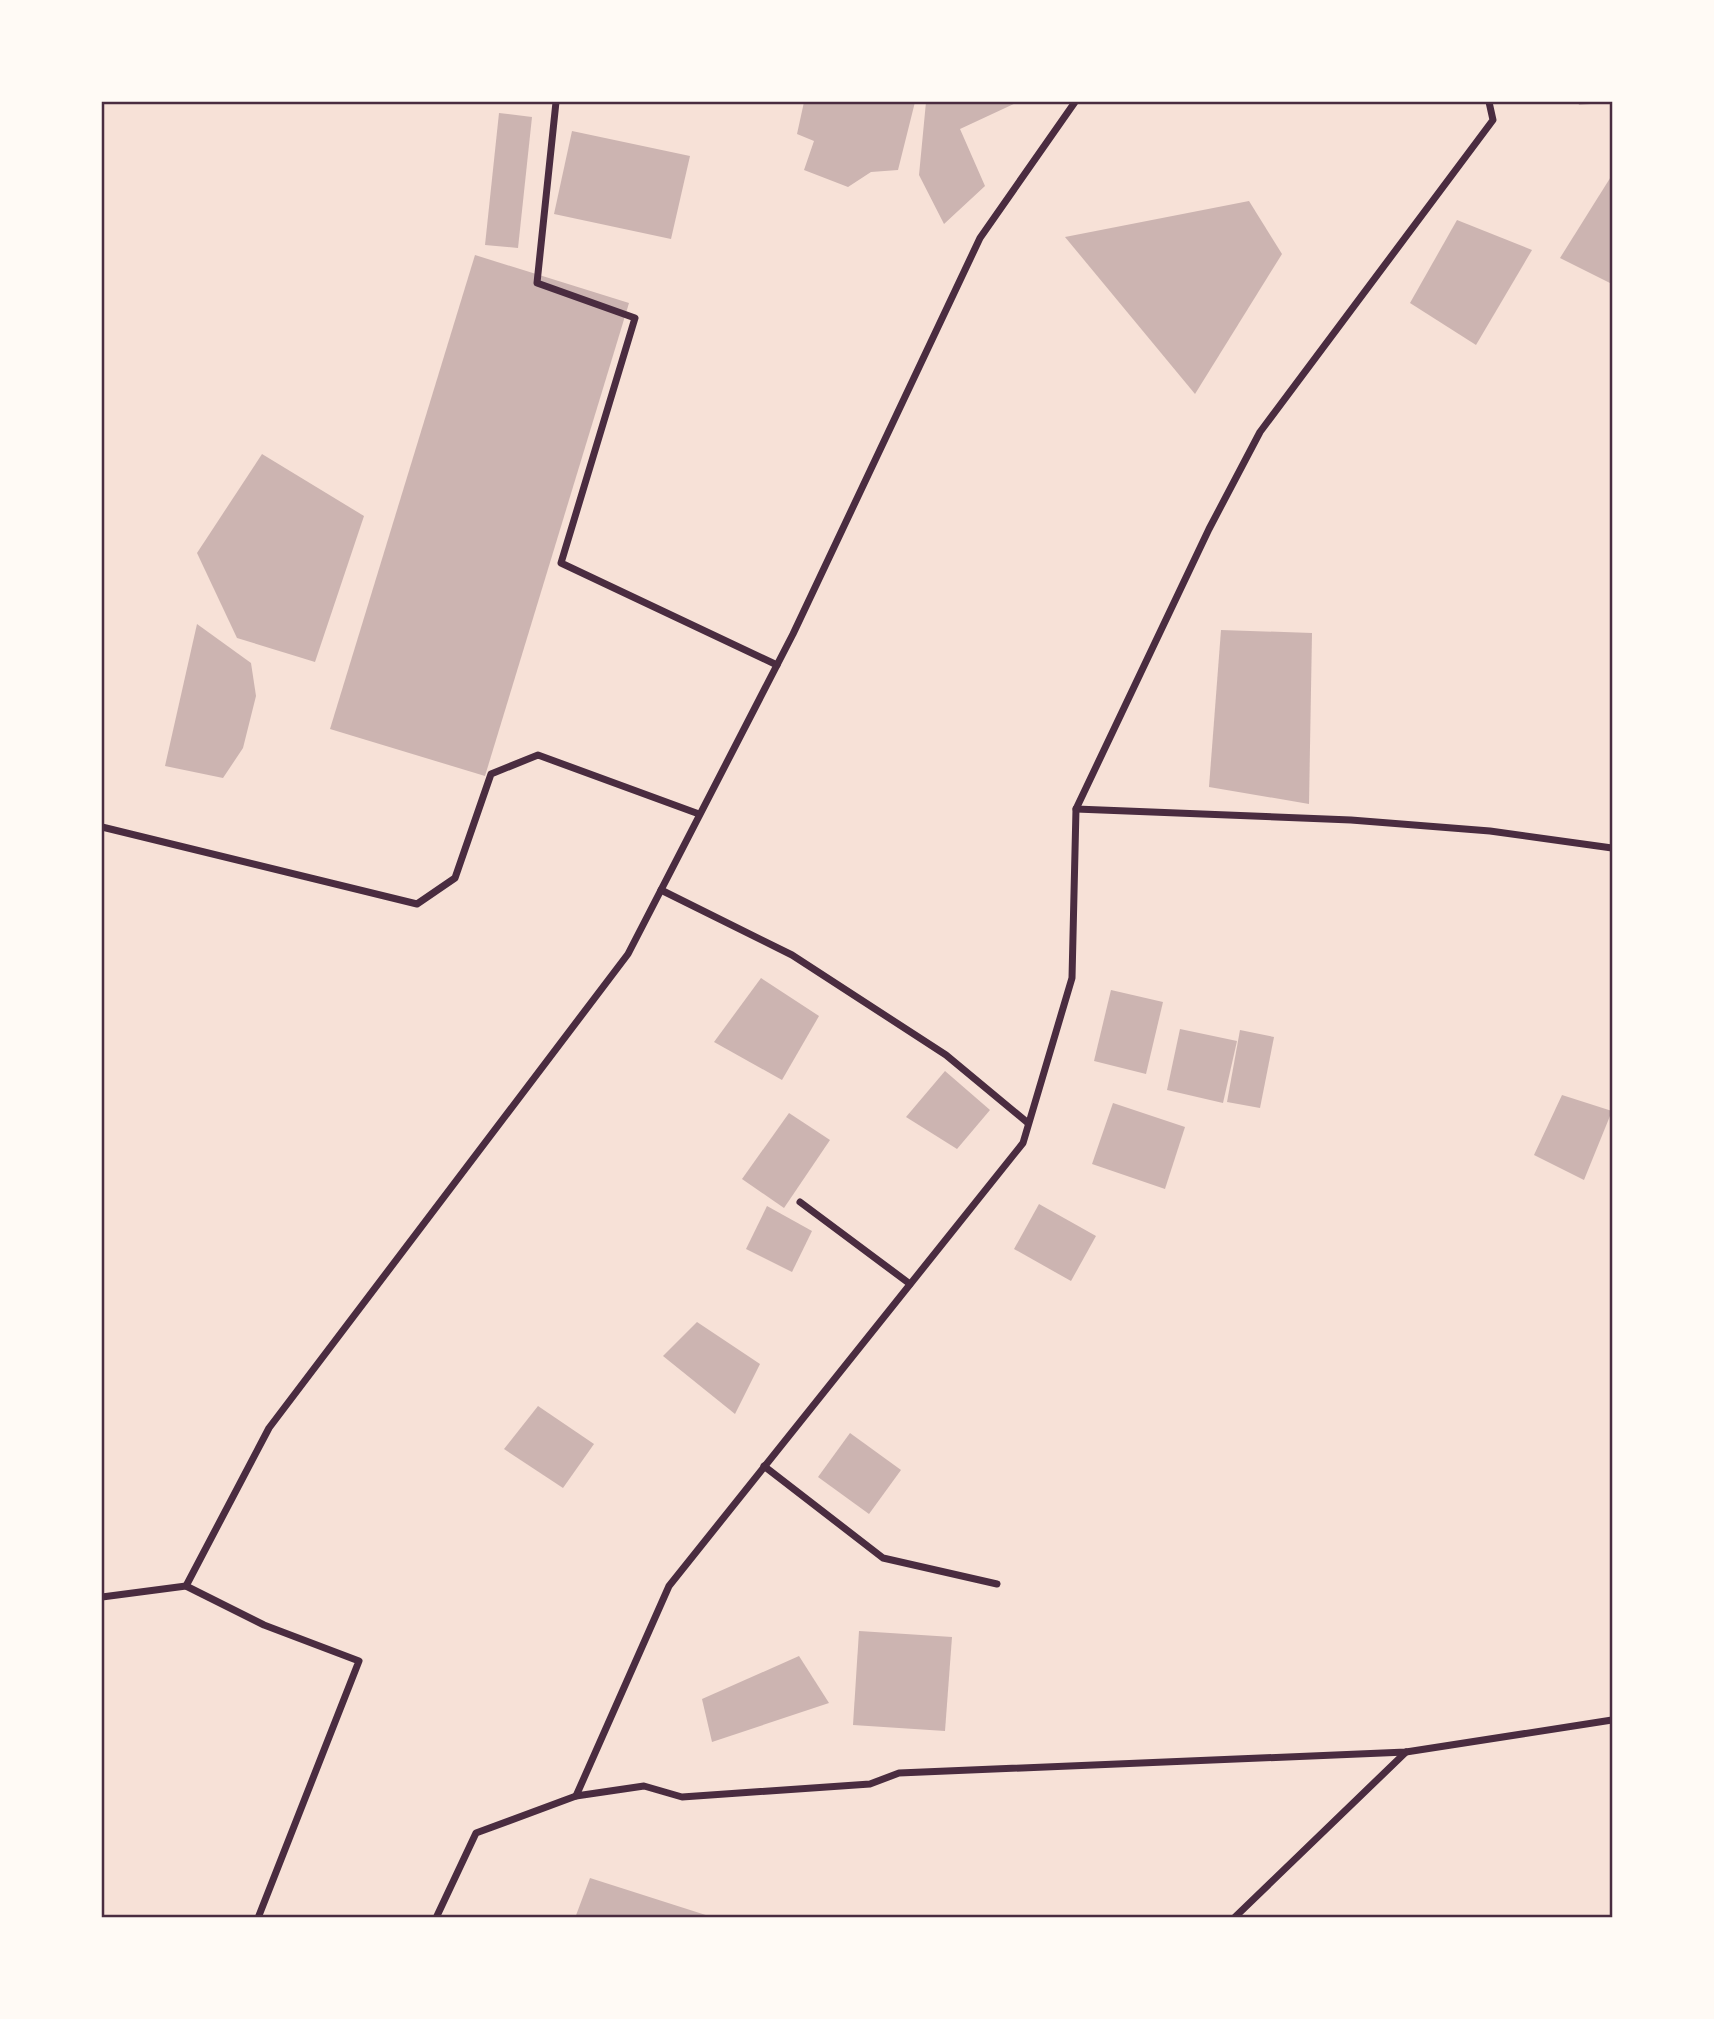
<svg xmlns="http://www.w3.org/2000/svg" width="1714" height="2019" font-family="'Exo 2',sans-serif">
	<rect width="100%" height="100%" fill="#f7e1d7"/>
	<g fill="#ccb4b1">
		<polygon points="804,102 915,102 898,170 871,172 848,187 804,170 814,141 797,134"/>
		<polygon points="926,102 1018,102 960,129 985,186 944,224 919,175"/>
		<polygon points="1578,102 1603,102 1603,103 1579,105"/>
		<polygon points="499,113 532,117 518,248 485,245"/>
		<polygon points="572,131 690,156 671,239 554,214"/>
		<polygon points="1612,175 1612,284 1560,258"/>
		<polygon points="1249,201 1282,254 1195,394 1065,237"/>
		<polygon points="1457,220 1532,250 1476,345 1410,303"/>
		<polygon points="475,255 629,303 485,776 330,729"/>
		<polygon points="262,454 364,516 315,662 237,638 197,553"/>
		<polygon points="197,624 251,663 256,696 243,748 223,778 165,766"/>
		<polygon points="1221,630 1312,633 1309,804 1209,787"/>
		<polygon points="761,978 819,1016 782,1080 714,1042"/>
		<polygon points="1111,990 1163,1002 1146,1074 1094,1061"/>
		<polygon points="1180,1029 1237,1041 1223,1103 1167,1090"/>
		<polygon points="1240,1030 1274,1037 1260,1108 1227,1102"/>
		<polygon points="945,1071 990,1110 957,1149 906,1117"/>
		<polygon points="1562,1095 1612,1111 1584,1180 1534,1155"/>
		<polygon points="1113,1103 1185,1127 1165,1189 1092,1164"/>
		<polygon points="789,1113 830,1140 784,1208 742,1179"/>
		<polygon points="1039,1204 1096,1236 1071,1281 1014,1249"/>
		<polygon points="767,1206 812,1231 792,1272 746,1249"/>
		<polygon points="697,1322 760,1364 735,1414 663,1356"/>
		<polygon points="538,1406 594,1444 563,1488 504,1449"/>
		<polygon points="850,1433 901,1470 869,1514 818,1477"/>
		<polygon points="859,1631 952,1637 945,1731 853,1725"/>
		<polygon points="799,1656 829,1703 712,1742 702,1699"/>
		<polygon points="590,1878 712,1917 712,1918 575,1918"/>
	</g>
	<g fill="none" stroke-linecap="round" stroke-linejoin="round">
		<g stroke="#4a2c40" stroke-width="7">
			<polyline points="556,102 537,283 635,318 561,563 777,665"/>
			<polyline points="1076,809 1351,820 1490,831 1612,848"/>
			<polyline points="102,827 417,904 455,878 491,774 538,755 699,814"/>
			<polyline points="661,890 792,955 946,1055 1028,1123"/>
			<polyline points="800,1202 910,1284"/>
			<polyline points="764,1466 883,1558 997,1584"/>
			<polyline points="186,1586 269,1428 628,954 793,634 980,238 1075,102"/>
			<polyline points="102,1597 186,1586 264,1625 359,1661 258,1918"/>
			<polyline points="576,1796 644,1786 682,1797 870,1784 899,1773 1406,1752 1612,1720"/>
			<polyline points="436,1918 476,1833 576,1796 669,1586 1023,1143 1072,978 1076,809 1209,529 1260,432 1493,120 1489,102"/>
			<polyline points="1234,1918 1406,1752"/>
		</g>
	</g>
	<rect width="1714" height="2019" fill="none" stroke="#fffaf5" stroke-width="206"/>
	<rect x="103" y="103" width="1508" height="1813" fill="none" stroke="#4a2c40" stroke-width="2.5"/>
</svg>
